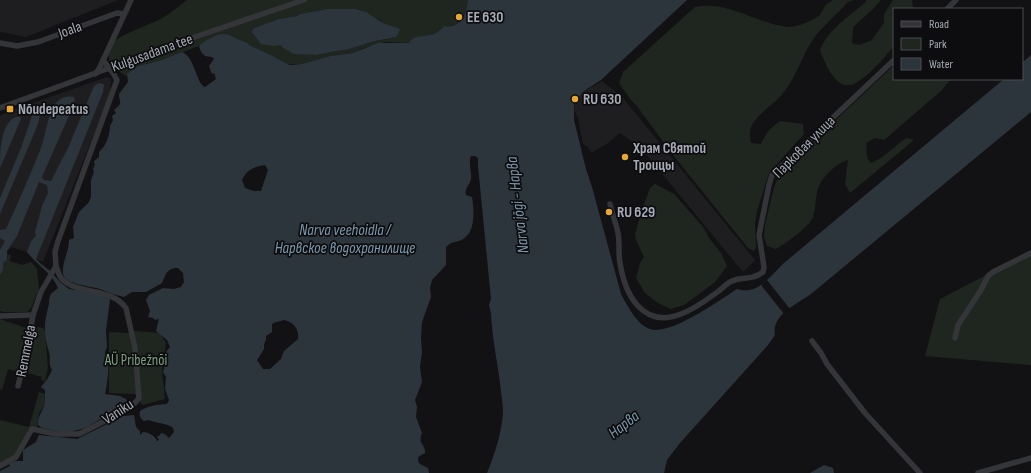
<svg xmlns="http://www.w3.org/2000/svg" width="1031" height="473" font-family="'Sofia Sans Condensed',sans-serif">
	<rect width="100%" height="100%" fill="#121214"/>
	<g fill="#1e1e21">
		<polygon points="0,0 118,0 26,37 0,32"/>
		<polygon points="107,77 111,79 110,94 43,262 36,259 27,252 11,247 7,251 8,255 3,270 0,275 0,116 7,112"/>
		<polygon points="602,81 623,98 755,260 743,272 646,154 630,140 620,133 608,143 591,153 588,147 583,144 578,118 574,110 575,103 583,92"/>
	</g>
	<g fill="#1f2620" fill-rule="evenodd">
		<path d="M187 0H468C466 14 461 28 444 26L438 32 430 35 425 36 409 43 385 42 364 48 353 53 330 56 302 64H287L273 56 249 45 246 42H243L229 35H223L213 37 199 46 159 61 146 64 127 74 126 76C112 68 102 57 114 42 119 35 155 23 164 17 172 12 179 6 187 0ZM327 9 378 19 383 23 398 28 396 37 375 41 346 50 336 51 317 55 294 53 283 48 280 45H277L254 34V28L279 19 297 16 300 14Z"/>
		<path d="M833 0H854L848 2C838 13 822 27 814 38 802 55 797 76 784 92 775 104 759 112 752 125 749 130 750 138 751 143L761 144C766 133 770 128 780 121L803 124 804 134 769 173 757 211 755 224 756 248 754 251 748 248 673 155 636 105 631 100 619 83 623 72 695 7C728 0 755 23 787 27 796 28 811 21 819 16 822 13 823 9 825 6 827 3 831 2 833 0Z"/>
		<path d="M866 0H881L872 10 853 27 852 43 859 45 872 40 884 23V14L893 0H912L913 9H894V46C887 53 882 61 875 67 871 72 856 85 850 85 835 88 824 62 820 50 828 30 849 16 866 2Z"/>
		<path d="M894 65V79H951L941 91 884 140 875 138 867 142C866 148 866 159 871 163 885 158 894 145 907 138L914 140 850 193 845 184 848 160C836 163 821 178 818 189 815 198 816 208 813 217 809 227 786 243 776 249L767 246 764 237 765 225 774 187 781 172Z"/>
		<polygon points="655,184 674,194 704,228 709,238 721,253 727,266 715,282 684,305 671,309 658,303 645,293 636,278 640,263 644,257 636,240 635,234 641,213 650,188"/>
		<polygon points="1031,252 1031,365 925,356 940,299"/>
		<polygon points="8,255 11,255 10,261 22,265 31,262 37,269 39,289 31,308 27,312 4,312 0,311 0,275 3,270 3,263 7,260"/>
		<polygon points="0,319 29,329 18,372 8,369 2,390 0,389"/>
		<polygon points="36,327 43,328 45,332 48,367 45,381 41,380 42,377 24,372"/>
		<polygon points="135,331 160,333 166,343 162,371 165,399 142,405 135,394 109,393 109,332 129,333"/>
		<polygon points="39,392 45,394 44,405 39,413 37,429 33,428 19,456 0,468 0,420 29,427"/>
	</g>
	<g fill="#2d353c" fill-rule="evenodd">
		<path d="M468 0H687L601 80 584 91 574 103V120L586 169 592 187 621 294C627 305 637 325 650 329 670 336 720 300 737 289 758 296 771 275 784 263L1004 79H1022V63L1031 55V112L811 294C797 304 771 315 775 335L768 345 680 443 667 460 664 473H487C495 454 501 434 503 414 503 403 501 393 500 383 497 360 492 336 491 313L489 305 491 299 478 166V158L475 156H471C468 164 472 171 471 179 470 185 464 188 466 195L472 197C474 209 476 232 463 239 457 243 453 240 446 247V265L432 280 430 288 431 297 422 322 421 338 422 352 420 367 422 382 415 400 417 407 416 417 422 433C417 444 426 444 425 453L418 457C417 465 423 465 428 468L429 473H0V471L10 466 9 464 15 461H23V450L36 442 39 435 77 439 123 416 134 415C136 422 134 427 140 431V435L143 432C149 432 155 436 157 441L159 440 157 437 160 435 161 433 165 434 169 438 174 432 173 428C165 422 157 424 149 420L144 421C140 419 139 415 140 411 150 405 156 405 167 404L169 400 165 389 166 377 163 372 166 362V352L170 347 167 340 156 331 159 319 155 320 153 318 148 317 150 311 146 300 149 295 163 288 174 289 181 287 184 282 183 273 178 268C166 268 166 275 162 283L146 292H132L124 297C115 295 108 292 100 289 92 286 63 285 63 273 62 262 69 252 69 240L74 238 73 227 79 212 89 202 91 197V180L94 172 93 169 95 164 94 163V161L99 157V152C106 146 110 135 110 126L113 120 112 116 116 113 114 110C124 101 119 104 119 94L128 82 127 74 138 66 159 61 182 52C194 57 195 77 203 86L205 87 216 79 214 73 212 74 209 66 214 59 212 57 205 56 201 52 199 46C206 40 220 31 229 35 236 38 241 41 248 43L249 45 273 56 287 64 290 65 302 64 330 56 353 53 378 43H409C413 35 422 37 430 35 436 34 440 30 444 26 461 29 466 14 468 0ZM265 165 268 170 261 191H254L245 188 242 180C246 170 255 166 265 165ZM284 320C294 322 299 329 298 339L284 351 281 359 270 369H263L257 360 264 349V344L266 340V336L272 332V325L273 323Z"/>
		<polygon points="327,9 355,9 366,12 383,23 398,28 400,30 396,37 375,41 346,50 336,51 317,55 294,54 283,48 280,45 274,46 261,44 252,32 254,28 279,19 297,16 300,14"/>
		<path d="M99 83 104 84 103 92 36 259 40 263 50 271 61 283 69 289 95 293 110 299 106 331 107 347 105 352C105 354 106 356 107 358 110 365 107 386 105 394L120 396 126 399 127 401 122 406 87 427 78 430 69 432H60L42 428 38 425C38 416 41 414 44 406 45 402 45 394 45 390L41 387C46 381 49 377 52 370 48 363 51 358 49 352 43 333 44 323 49 304 49 301 49 297 51 294 52 292 55 291 58 288 53 274 36 264 27 252L31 241 36 236 35 232 42 206 48 193 47 185 39 182 17 236 7 251V260L3 263V270L0 275V250L5 241 0 238V230L6 229C18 203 30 175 41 148 46 134 47 117 55 104 60 98 66 95 74 97L75 102 42 177 44 180 51 181 68 148 94 86Z"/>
		<polygon points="41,107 41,111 38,124 0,214 0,198 21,148 32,116 37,108"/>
		<path d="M16 117H20L21 119 0 168C0 151 0 124 16 117Z"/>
		<polygon points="824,465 833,468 834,473 810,473"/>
	</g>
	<polygon fill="#121214" points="767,280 790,309 784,314 761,285"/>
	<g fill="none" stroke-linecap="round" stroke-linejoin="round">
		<g stroke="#343539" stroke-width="5.5">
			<polyline points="947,9 956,0"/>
			<polyline points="0,43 17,46 38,42 117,13 124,14"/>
			<polyline points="95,74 99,69 131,0"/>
			<polyline points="0,108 189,39 304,0"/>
			<path d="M610 204C612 214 616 223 618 233 620 243 618 253 620 263 625 295 643 329 681 314 695 309 708 299 720 290 724 287 727 283 732 281 743 276 751 281 763 272L764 267 759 235 769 185 772 175 894 60"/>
			<polyline points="0,316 33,315"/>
			<polyline points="955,338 958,325 981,290 988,276 993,272 1031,253"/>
			<polyline points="812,341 821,353 827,364 865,413 920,473"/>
			<polyline points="18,386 26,355 33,315 41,292 56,266 55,252 58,241 117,80 113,73 103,60"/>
			<path d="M0 466 16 457 32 429 56 434H79L126 410 135 403 139 398 135 348 126 308C111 287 79 295 63 280 59 277 58 271 56 266"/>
			<polyline points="978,473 1031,458"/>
		</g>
	</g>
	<g fill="#e6a738" stroke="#0d0d0f" stroke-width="1.5">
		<circle cx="459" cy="17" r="4"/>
		<circle cx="575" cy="99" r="4"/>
		<rect x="6" y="105" width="8" height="8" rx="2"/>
		<circle cx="625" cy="157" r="4"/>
		<circle cx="609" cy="212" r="4"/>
	</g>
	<g text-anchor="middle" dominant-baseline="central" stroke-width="3.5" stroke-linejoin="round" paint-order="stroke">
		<g font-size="15" font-weight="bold" fill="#a5aab4" stroke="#0d0d0f" text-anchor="start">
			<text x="467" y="17">EE 630</text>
			<text x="583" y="99">RU 630</text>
			<text x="18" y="109">Nõudepeatus</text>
			<text x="633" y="148">Храм Святой<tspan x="633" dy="17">Троицы</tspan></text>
			<text x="617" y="212">RU 629</text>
		</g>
		<g font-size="15" fill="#a5aab4" stroke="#0d0d0f">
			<text transform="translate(70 30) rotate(-20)">Joala</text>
			<text transform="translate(152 53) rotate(-20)">Kulgusadama tee</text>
			<text transform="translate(804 147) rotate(-45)">Парковая улица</text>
			<text transform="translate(26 351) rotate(-79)">Remmelga</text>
			<text transform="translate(118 412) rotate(-33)">Vaniku</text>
		</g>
		<g font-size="15" fill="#7d9e7e" stroke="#0d0d0f">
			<text x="136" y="360">AÜ Pribežnõi</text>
		</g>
		<g font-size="16" font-style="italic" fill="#7d98ad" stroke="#0d0d0f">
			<text transform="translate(518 205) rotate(-97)">Narva jõgi - Нарва</text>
			<text x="345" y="230">Narva veehoidla /<tspan x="345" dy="18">Нарвское водохранилище</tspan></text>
			<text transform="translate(624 425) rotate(-38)">Нарва</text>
		</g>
	</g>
	<rect x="893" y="8" width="130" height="72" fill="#0d0d0f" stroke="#4a4c51"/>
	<rect x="901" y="21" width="20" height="6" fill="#343539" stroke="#4a4c51"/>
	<text x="929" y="28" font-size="12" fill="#a5aab4">Road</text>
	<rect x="901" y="38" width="20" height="12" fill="#1f2620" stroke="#4a4c51"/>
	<text x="929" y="48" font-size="12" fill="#a5aab4">Park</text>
	<rect x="901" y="58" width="20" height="12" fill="#2d353c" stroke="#4a4c51"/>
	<text x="929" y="68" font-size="12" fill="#a5aab4">Water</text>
</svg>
